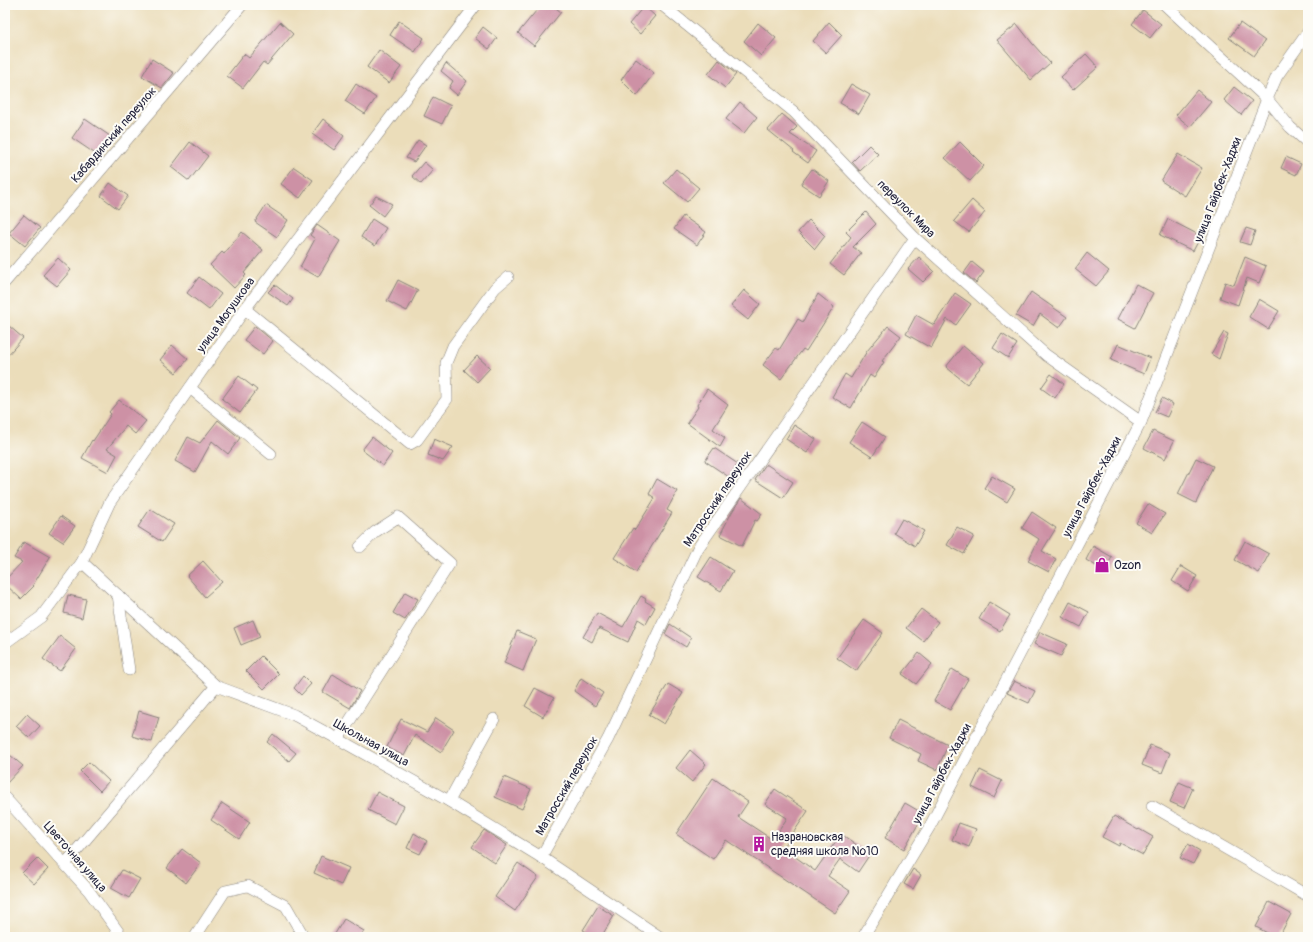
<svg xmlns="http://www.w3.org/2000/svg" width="1313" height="942" font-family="Pangolin,sans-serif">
	<rect width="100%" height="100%" fill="#fdfcf7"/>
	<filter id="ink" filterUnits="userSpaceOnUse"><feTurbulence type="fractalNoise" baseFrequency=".025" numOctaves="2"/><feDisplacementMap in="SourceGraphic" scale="8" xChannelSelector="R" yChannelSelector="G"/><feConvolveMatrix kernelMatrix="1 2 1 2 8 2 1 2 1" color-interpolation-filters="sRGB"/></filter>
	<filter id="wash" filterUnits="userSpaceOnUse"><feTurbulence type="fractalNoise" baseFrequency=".012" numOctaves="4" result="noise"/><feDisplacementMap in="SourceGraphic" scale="16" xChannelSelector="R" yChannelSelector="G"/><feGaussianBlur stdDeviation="0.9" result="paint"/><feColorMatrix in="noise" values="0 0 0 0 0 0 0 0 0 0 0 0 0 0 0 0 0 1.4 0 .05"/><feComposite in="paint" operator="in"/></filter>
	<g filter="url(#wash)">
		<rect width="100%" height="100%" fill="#ebddba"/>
		<g id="blocks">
			<g fill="#cd91a5">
				<polygon points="541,5 552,5 561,12 534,46 518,33"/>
				<polygon points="644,6 655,16 640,34 629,24"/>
				<polygon points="1143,10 1161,24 1150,38 1132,24"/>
				<polygon points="399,21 424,38 415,52 390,35"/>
				<polygon points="280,22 293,34 267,65 263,62 243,88 227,76 244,54 249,58"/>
				<polygon points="829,22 842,35 826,53 813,41"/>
				<polygon points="758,23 776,38 761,56 744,41"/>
				<polygon points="1240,23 1265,41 1254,56 1229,38"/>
				<polygon points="1017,24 1032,43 1050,63 1031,80 997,40"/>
				<polygon points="483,27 497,38 489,49 475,38"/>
				<polygon points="379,50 401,67 389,83 367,67"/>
				<polygon points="1086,54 1098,67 1073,90 1061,77"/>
				<polygon points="152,59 174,73 162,88 142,76"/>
				<polygon points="636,59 654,73 637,96 621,80"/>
				<polygon points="719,60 736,74 725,88 708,74"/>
				<polygon points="446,63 467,81 457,95 449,88 453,81 441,71"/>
				<polygon points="356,84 376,98 365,114 345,101"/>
				<polygon points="851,84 870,95 859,114 840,103"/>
				<polygon points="1234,87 1252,101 1241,115 1224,100"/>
				<polygon points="1197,90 1211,102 1190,127 1176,115"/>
				<polygon points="433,97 451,106 442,124 424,116"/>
				<polygon points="740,102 757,117 744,133 726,119"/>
				<polygon points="782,114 797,127 790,134 816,151 808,163 793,152 794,151 768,130"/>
				<polygon points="85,119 110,136 97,155 72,138"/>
				<polygon points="323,119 344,136 334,150 312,134"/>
				<polygon points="418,140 426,145 414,162 406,158"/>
				<polygon points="190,142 208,156 189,181 171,167"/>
				<polygon points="960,142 984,166 970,181 945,158"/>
				<polygon points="869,145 878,154 860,171 852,162"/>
				<polygon points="1178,154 1202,168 1185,196 1161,181"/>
				<polygon points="1286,157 1301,164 1296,175 1281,168"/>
				<polygon points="424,162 433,170 421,184 412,176"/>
				<polygon points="294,167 313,180 300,198 281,184"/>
				<polygon points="676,169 699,188 687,202 664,183"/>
				<polygon points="812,169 829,181 819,196 801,184"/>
				<polygon points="110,183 128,196 118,209 101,196"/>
				<polygon points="376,196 392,204 383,216 369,205"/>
				<polygon points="972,200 985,212 969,232 954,221"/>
				<polygon points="266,205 288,220 277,237 255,222"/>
				<polygon points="866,212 876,224 853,247 861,253 844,275 830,264 851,237 846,232"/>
				<polygon points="24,215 40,228 25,246 9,233"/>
				<polygon points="683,216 706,232 697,245 674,229"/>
				<polygon points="372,219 386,228 375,246 361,237"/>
				<polygon points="1168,219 1201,236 1193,251 1160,235"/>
				<polygon points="809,220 825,236 815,249 798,232"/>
				<polygon points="317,225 340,241 318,277 300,267 315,239 310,235"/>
				<polygon points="1246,228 1255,231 1250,245 1240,242"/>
				<polygon points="242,232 263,250 244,273 246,275 234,288 210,265 222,252 224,254"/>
				<polygon points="1087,253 1109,271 1096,286 1075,269"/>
				<polygon points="919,257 934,271 923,282 908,269"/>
				<polygon points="1245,257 1266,266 1259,283 1247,278 1238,305 1220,298 1225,282 1234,285"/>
				<polygon points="58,258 71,270 57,286 43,275"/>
				<polygon points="972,262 984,272 976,283 964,273"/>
				<polygon points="199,277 221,294 209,310 187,293"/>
				<polygon points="398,280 418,290 407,311 387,301"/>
				<polygon points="1136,284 1153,293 1135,328 1118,319"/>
				<polygon points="275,285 293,299 288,306 268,292"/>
				<polygon points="744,290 760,304 748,320 731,306"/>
				<polygon points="1031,292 1067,317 1059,328 1040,314 1033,326 1016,316"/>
				<polygon points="955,293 971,304 956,325 947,319 931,348 906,334 916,315 934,325"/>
				<polygon points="818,294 834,307 806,351 803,349 781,379 763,365 776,348 779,350 798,319 803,322"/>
				<polygon points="1259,299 1279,311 1268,329 1249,317"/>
				<polygon points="9,326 23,338 5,358 5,330"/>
				<polygon points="255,326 273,341 263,354 244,340"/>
				<polygon points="888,326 901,336 882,361 884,362 874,378 870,375 851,408 832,397 845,374 851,378 867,351"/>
				<polygon points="1224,332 1228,334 1219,359 1211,354"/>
				<polygon points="1002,334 1017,344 1008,358 993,348"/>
				<polygon points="1118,344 1150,358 1144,374 1111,360"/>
				<polygon points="172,345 188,359 176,373 160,360"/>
				<polygon points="963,346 984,363 967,384 946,367"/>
				<polygon points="477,356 490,368 477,382 464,370"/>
				<polygon points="1051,374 1064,384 1055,398 1041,388"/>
				<polygon points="239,376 257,390 240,413 222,399"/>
				<polygon points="707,389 728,405 713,429 725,438 720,447 687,423 698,407 697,405"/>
				<polygon points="1162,398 1173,404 1167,417 1155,412"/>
				<polygon points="119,400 146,421 135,434 126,426 107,449 117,455 108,472 82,458 92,440 93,441 111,414 109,412"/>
				<polygon points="218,420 240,438 228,454 212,441 195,472 175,461 188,437 200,443"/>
				<polygon points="862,422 885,437 872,457 849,442"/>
				<polygon points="794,425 816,439 807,453 786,439"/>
				<polygon points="1153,431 1174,441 1165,459 1144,448"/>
				<polygon points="372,437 392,453 383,466 362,450"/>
				<polygon points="434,439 453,447 443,461 428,455"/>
				<polygon points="714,448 738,464 729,477 705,461"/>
				<polygon points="1196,458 1213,466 1196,503 1178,494"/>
				<polygon points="766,464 793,482 783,498 755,480"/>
				<polygon points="992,476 1015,489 1007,502 984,488"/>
				<polygon points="657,479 677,491 667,510 672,513 636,572 614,558 633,528 635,530 655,498 649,494"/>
				<polygon points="741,498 762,514 757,521 755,520 742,546 720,535 732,512"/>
				<polygon points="1148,504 1165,514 1152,533 1136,523"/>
				<polygon points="150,509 174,524 162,542 138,527"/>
				<polygon points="1032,512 1056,528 1042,551 1056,559 1049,572 1028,561 1039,539 1022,528"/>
				<polygon points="61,516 75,526 63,542 49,533"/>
				<polygon points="902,519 924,531 915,546 894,533"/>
				<polygon points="957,527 974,536 964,554 947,545"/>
				<polygon points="1245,541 1269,554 1259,573 1235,560"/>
				<polygon points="24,542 50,557 33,585 34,586 21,599 5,584 5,580 22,562 14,558"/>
				<polygon points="1093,546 1112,557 1105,571 1086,560"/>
				<polygon points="711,557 733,571 721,591 698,577"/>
				<polygon points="203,561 222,582 205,597 187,576"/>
				<polygon points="1181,566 1197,576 1188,591 1172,581"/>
				<polygon points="405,592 418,599 405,620 393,613"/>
				<polygon points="68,595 86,599 82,618 64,613"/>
				<polygon points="641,596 646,599 645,601 655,607 646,624 638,619 628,642 599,628 592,642 583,637 597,613 623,627"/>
				<polygon points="989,602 1010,615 1000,631 979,619"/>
				<polygon points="1070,602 1089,612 1081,627 1062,617"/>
				<polygon points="921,609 938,622 923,641 906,628"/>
				<polygon points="253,620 260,637 241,645 234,628"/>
				<polygon points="864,620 883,633 856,671 837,658"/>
				<polygon points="670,624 691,638 686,647 665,634"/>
				<polygon points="517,631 536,639 523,671 504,663"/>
				<polygon points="1040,632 1067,644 1061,656 1034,644"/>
				<polygon points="60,636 76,649 60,671 43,659"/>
				<polygon points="919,653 932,664 916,684 902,674"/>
				<polygon points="261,656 279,674 264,689 246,671"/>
				<polygon points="952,669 968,679 950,710 934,701"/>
				<polygon points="333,674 360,691 350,708 323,692"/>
				<polygon points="303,676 311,684 301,695 294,688"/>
				<polygon points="581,678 603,693 595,706 574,691"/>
				<polygon points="1014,681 1035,691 1029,703 1007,693"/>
				<polygon points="668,684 683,693 664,724 649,715"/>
				<polygon points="535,688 554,698 543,717 525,706"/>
				<polygon points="139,711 159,717 152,742 132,736"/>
				<polygon points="27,714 40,726 29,738 16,726"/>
				<polygon points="436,718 454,730 441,752 415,735 404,756 387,747 401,719 427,732"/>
				<polygon points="898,720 948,745 937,770 918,761 921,754 889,738"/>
				<polygon points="273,734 296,753 289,761 267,742"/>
				<polygon points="1150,745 1170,753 1162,773 1142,765"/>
				<polygon points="690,750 706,764 692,782 676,768"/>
				<polygon points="10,755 23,766 5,785 5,760"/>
				<polygon points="89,762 109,781 100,791 80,771"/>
				<polygon points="980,770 1002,781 994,798 972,787"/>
				<polygon points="504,777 531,789 522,809 495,797"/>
				<polygon points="713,778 748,802 738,817 773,840 787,818 765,804 775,789 808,811 783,848 815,871 841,834 870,854 858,872 840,859 828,876 850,891 835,913 726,840 713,859 676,834"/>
				<polygon points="1179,782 1193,788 1184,808 1170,802"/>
				<polygon points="377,792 404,806 395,824 368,810"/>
				<polygon points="222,803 250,822 239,839 211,820"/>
				<polygon points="905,803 924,814 904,849 885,838"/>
				<polygon points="1114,816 1138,830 1139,829 1153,837 1143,855 1120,843 1119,846 1102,837"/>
				<polygon points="959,823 976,829 969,847 952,840"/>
				<polygon points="484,830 507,845 495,863 472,847"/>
				<polygon points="414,833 427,841 420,854 407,848"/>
				<polygon points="1188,844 1200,851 1193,864 1180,858"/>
				<polygon points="182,849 201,863 186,883 167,868"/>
				<polygon points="321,856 349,868 341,885 314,873"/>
				<polygon points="37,858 48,869 34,884 22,873"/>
				<polygon points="518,863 538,877 515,911 495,897"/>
				<polygon points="913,869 921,875 913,889 904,884"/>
				<polygon points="122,870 140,879 129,898 111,888"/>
				<polygon points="1269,902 1291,914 1279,937 1275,937 1256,927"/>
				<polygon points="598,906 614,916 601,937 595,937 583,930"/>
				<polygon points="344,919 364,931 360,937 333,937"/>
			</g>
		</g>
	</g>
	<g filter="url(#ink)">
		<use href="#blocks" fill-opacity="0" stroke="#86807a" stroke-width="1"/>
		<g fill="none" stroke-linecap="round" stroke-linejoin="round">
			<g stroke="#86807a" stroke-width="12">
				<g id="minor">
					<polyline points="662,5 794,112 915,238 1046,355 1141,422"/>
					<polyline points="1165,5 1267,99 1290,127 1308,143"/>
					<polyline points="5,282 242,5"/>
					<polyline points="245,309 410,444 417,440 447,399 446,363 453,346 495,288 508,277"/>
					<polyline points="190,388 271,454"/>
					<polyline points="82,562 216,686 294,715 338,739 449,801 541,857 660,937"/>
					<polyline points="118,595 129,670"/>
					<polyline points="5,643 41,617 82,562 110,502 245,309 476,5"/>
					<polyline points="338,739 450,563 398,517 375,532 360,547"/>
					<polyline points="5,798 89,891 122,937"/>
					<polyline points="449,801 494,719"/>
					<polyline points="1152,806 1308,896"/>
					<polyline points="541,857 608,739 698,548 915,238"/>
					<polyline points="65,864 216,686"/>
					<polyline points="195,937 225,891 248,886 286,906 304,937"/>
					<polyline points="863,937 930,826 1141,422 1267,99 1277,76 1308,32"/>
				</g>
			</g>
			<use href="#minor" stroke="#fff" stroke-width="11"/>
		</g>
	</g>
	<defs>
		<g id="shop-bare" transform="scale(1.2)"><path d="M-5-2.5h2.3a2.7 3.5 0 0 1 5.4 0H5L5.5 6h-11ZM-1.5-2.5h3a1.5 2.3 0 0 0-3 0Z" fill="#b5179e" stroke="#fdfcf7" stroke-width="2.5" paint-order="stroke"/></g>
		<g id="building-bare" transform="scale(1.2)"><path d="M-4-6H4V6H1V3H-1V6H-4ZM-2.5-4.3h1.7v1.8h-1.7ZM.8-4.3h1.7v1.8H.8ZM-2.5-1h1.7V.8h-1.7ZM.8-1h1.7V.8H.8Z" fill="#b5179e" stroke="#fdfcf7" stroke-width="2.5" paint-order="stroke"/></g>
	</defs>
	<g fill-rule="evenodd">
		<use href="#shop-bare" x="1102" y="565"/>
		<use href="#building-bare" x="759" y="844"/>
	</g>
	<g text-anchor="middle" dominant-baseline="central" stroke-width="4" stroke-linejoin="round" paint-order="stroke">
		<g font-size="12" fill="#22223b" stroke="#fdfcf7">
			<text transform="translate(114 135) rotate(-49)">Кабардинский переулок</text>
			<text transform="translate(1218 190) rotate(-69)">улица Гайрбек-Хаджи</text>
			<text transform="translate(906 209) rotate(45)">переулок Мира</text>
			<text transform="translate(226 315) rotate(-54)">улица Могушкова</text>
			<text transform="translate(1092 487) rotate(-62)">улица Гайрбек-Хаджи</text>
			<text transform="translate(718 499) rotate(-56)">Матросский переулок</text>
			<text transform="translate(371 743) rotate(29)">Школьная улица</text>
			<text transform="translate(942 774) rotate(-62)">улица Гайрбек-Хаджи</text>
			<text transform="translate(567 786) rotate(-60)">Матросский переулок</text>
			<text transform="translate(75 857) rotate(49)">Цветочная улица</text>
		</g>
		<g font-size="12" fill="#22223b" stroke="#fdfcf7" text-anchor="start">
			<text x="1114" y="565">Ozon</text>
			<text x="771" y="837">Назрановская<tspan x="771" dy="14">средняя школа №10</tspan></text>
		</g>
	</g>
	<rect width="1313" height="942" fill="none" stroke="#fdfcf7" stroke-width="20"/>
</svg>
